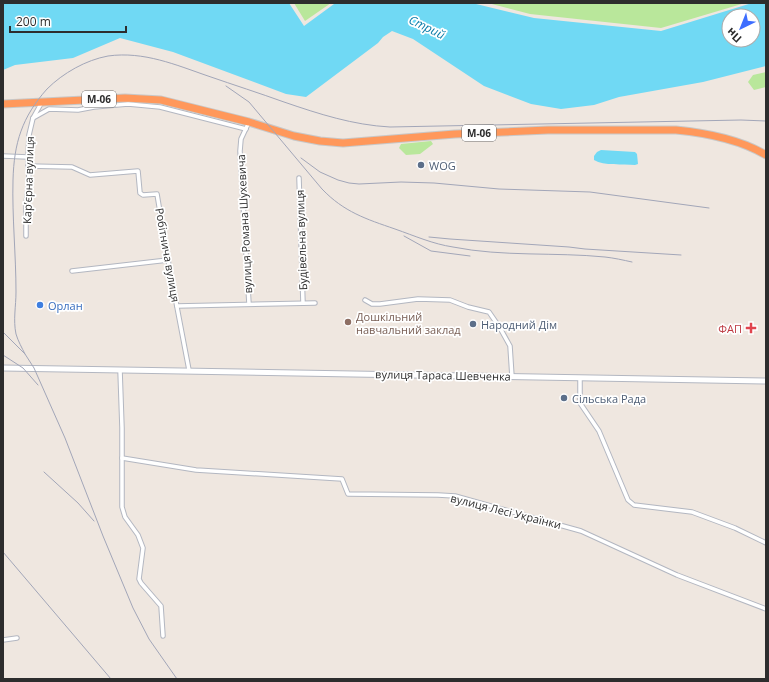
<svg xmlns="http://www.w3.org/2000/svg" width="769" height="682" font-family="'Open Sans',sans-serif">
	<rect width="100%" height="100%" fill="#efe7e0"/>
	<g fill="#b9e79b">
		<polygon points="294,3 331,3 305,21"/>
		<polygon points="488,3 745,3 661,28 530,14"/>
		<polygon points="766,72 766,87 754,90 748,82 753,75"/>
		<polygon points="431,141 433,144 420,154 406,155 399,148 401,144"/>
	</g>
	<g fill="#70d9f4" fill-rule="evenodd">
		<path d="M3 3H289L304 26 334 4 472 3 534 18 661 31 752 3H766V66L703 82 619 97 594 105 561 109 531 104 484 86 413 39 392 31 383 37 378 43 306 97 286 94 173 52 120 38 73 58 15 65 3 70ZM729 16H753V40H729Z"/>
		<path d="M601 150 635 152 637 154 638 164 635 165C623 164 604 166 594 160V156L597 152Z"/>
	</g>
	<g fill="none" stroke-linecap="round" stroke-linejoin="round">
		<g stroke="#b3b7c1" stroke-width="5.5">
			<g id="street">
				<polyline points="33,118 49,109 78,110 94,107 128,104 160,107 246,129"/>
				<polyline points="3,156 28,157"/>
				<polyline points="28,166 72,167 90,175 138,171 140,193 143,195 157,194 168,260 189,370"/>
				<polyline points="299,178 303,303"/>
				<polyline points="26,236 26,203 29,181 28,157 29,135 33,118 42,102"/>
				<polyline points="72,271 168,260"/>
				<polyline points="365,300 372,304 380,304 418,299 450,300 468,307 489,312 500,328 510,346 512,377"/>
				<polyline points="249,304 240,151 241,139 249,122"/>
				<polyline points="177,306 315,303"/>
				<polyline points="120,370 122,428 122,507 125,517 138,535 143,548 139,579 141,583 161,606 163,636"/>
				<polyline points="580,378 580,403 599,431 628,500 634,505 692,512 735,528 766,543"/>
				<polyline points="122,458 196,470 342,479 348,494 438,495 455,496 581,531 677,575 766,609"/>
				<polyline points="3,640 17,638"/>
			</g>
		</g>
		<g stroke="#b3b7c1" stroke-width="7">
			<polyline id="secondary" points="3,368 766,381"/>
		</g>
		<g stroke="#c8c8c8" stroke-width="9">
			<path id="highway" d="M3 104 125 98 161 100 249 122 294 136 320 141 343 143 455 134 548 130H676C707 133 739 139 766 155"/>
		</g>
		<use href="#street" stroke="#fff" stroke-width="3.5"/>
		<use href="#secondary" stroke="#fff" stroke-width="5"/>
		<use href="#highway" stroke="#ff985b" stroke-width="7"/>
		<g stroke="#a2a6b8" stroke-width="1">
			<path d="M226 86 249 102 322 189C344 212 366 219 395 229 415 236 433 244 453 247 503 257 555 252 605 257 614 258 623 260 632 262"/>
			<polyline points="301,158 320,172 338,180 349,183 359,184 401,182 434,183 499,189 590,192 709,208"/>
			<polyline points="404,236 431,251 470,256"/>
			<polyline points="429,237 450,239 569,247 585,249 681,255"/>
			<polyline points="3,332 25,354 34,368 65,438 103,536 133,608 149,639 177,679"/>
			<path d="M25 354C22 348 18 341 16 334 13 320 16 306 16 292 16 255 12 217 13 180 14 143 22 117 47 89 63 73 86 60 108 56 144 51 176 65 208 76 234 85 259 93 284 102 319 114 353 125 390 127L741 120 766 121"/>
			<polyline points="3,355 23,368 38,385"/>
			<polyline points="44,472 78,503 94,521"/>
			<polyline points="3,552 111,679"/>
		</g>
	</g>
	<g fill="#5c6f8a" stroke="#fff" stroke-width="1.5">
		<circle cx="421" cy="165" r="4"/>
		<circle cx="473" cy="324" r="4"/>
		<circle cx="564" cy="398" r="4"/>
	</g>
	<circle fill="#3f7fe0" stroke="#fff" stroke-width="1.5" cx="40" cy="305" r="4"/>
	<circle fill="#8d6e63" stroke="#fff" stroke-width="1.5" cx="348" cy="322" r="4"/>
	<path fill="#e0444e" stroke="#fff" stroke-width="1.5" d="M749 322h4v4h4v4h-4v4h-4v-4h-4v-4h4z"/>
	<g text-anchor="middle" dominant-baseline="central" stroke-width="3.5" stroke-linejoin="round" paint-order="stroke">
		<g fill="#fff" stroke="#6c6c6c" stroke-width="1">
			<rect x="82" y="91" width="34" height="16" rx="3"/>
			<rect x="462" y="125" width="34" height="16" rx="3"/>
		</g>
		<g font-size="10" font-weight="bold" fill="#2d2d2d">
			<text x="99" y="99">М-06</text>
			<text x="479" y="133">М-06</text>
		</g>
		<g font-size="11" fill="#4e5e75" stroke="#fff" text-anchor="start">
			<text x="429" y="165">WOG</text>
			<text x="481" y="324">Народний Дім</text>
			<text x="572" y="398">Сільська Рада</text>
		</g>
		<g font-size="11" fill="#2d2d2d" stroke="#fff">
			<text transform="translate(28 180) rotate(-88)">Карʼєрна вулиця</text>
			<text transform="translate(244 224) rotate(-93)">вулиця Романа Шухевича</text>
			<text transform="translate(301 240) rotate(-92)">Будівельна вулиця</text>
			<text transform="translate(168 255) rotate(80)">Робітнича вулиця</text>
			<text transform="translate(443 375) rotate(1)">вулиця Тараса Шевченка</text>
			<text transform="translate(506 511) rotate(14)">вулиця Лесі Українки</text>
		</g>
		<g font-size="11" fill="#366cbe" stroke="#fff" text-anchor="start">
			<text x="48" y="305">Орлан</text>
		</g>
		<g font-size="11" fill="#785e54" stroke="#fff" text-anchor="start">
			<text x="356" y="316">Дошкільний<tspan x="356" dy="13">навчальний заклад</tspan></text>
		</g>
		<g font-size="11" fill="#be3a42" stroke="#fff" text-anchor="end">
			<text x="742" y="328">ФАП</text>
		</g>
		<g font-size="12" font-style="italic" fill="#087aa7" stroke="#fff">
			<text transform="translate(427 27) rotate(26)">Стрий</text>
		</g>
	</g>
	<rect width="769" height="682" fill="none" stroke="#2d2d2d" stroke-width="8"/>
	<g transform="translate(741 28) rotate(223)"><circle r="19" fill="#ffffff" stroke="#ababab"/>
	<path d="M0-3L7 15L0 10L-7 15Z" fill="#3d6dff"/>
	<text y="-6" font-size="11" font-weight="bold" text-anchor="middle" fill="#2d2d2d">Пн</text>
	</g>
	<path d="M10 26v6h116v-6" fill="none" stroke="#2d2d2d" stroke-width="2"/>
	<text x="16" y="26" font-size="12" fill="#2d2d2d" stroke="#ffffff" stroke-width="3" paint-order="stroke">200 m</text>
</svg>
